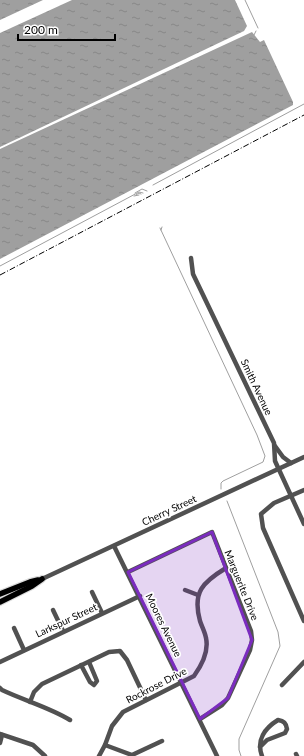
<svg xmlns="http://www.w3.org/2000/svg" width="304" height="756" font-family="Lato,sans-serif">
	<defs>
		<pattern id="water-ripples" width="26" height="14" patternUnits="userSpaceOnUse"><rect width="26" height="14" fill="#9f9f9f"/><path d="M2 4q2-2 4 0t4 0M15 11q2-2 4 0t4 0" fill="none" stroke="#878787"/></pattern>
	</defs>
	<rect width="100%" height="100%" fill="#fff"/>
	<g fill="url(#water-ripples)">
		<polygon points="0,0 43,0 0,20"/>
		<polygon points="72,0 235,0 247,26 244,31 0,147 0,33"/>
		<polygon points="252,32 260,42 264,40 293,102 293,105 0,259 0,149"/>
	</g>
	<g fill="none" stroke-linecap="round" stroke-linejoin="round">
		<g stroke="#9f9f9f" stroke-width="1">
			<polyline points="245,0 258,28"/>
			<polyline points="254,35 256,31"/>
			<polyline points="153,185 304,104"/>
			<polyline points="135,193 142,189 147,191"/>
			<polyline points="136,195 139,193 141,194"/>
			<polyline points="134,196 139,195"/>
			<polyline points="160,228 257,435 265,456 263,462 223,481 221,483 221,489"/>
			<polyline points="161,230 162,227"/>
			<polyline points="0,266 139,192 143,193"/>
			<polyline points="227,501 278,632 280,646 239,739 239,750 241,756"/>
		</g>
		<g stroke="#dbdbdb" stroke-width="8">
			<g id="major">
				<polyline points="0,594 30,582 38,580"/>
				<polyline points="0,602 32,586 42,579"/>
			</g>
		</g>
		<g stroke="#515151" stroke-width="4.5">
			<polyline points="191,258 193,274 274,443 275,461 304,524"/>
			<polyline points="275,446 283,457 291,463"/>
			<polyline points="304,490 274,503 261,514 263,528 304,621"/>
			<polyline points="114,546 217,756"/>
			<polyline points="128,572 212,532 251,631 252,640 250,650 228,698 222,705 200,719"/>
			<polyline points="42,579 304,457"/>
			<polyline points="185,590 198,595"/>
			<polyline points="92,592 102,613"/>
			<polyline points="53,610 63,631"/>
			<polyline points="14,628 24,650"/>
			<polyline points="0,662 140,596"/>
			<polyline points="81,665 90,682 94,685 97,681 89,662"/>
			<polyline points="282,685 304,662"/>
			<path d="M0 688 2 690C23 700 51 708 70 720"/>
			<polyline points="30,702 34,692 42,684 109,652 120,651 127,660 146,700"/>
			<polyline points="0,734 33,745 45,756"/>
			<polyline points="0,743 2,735"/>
			<polyline points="105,745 132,755 162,741"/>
			<path d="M260 747 267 740 285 733 287 729C286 723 284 721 278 720 265 728 256 740 262 756"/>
			<polyline points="296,754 297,756"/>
			<path d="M99 756 105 745 112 726 123 712 194 676C202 665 209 652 206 638 205 632 202 627 200 621 192 592 203 582 226 568"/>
		</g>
		<use href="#major" stroke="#000" stroke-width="5.5"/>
		<polyline stroke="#000" stroke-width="1" stroke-dasharray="6 2 1 2" stroke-linecap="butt" points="0,275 304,115"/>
	</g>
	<path fill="#7b2cbf" fill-opacity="0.2" stroke="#7b2cbf" stroke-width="3" stroke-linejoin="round" d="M212 532 252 640 228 698 200 719 128 572Z"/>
	<g text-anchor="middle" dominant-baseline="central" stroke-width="3.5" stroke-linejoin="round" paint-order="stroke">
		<g font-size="10" fill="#000" stroke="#fff">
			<text transform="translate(257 387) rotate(65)">Smith Avenue</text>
			<text transform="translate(169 510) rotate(-25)">Cherry Street</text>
			<text transform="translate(242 585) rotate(68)">Marguerite Drive</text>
			<text transform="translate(66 620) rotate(-25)">Larkspur Street</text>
			<text transform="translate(164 625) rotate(64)">Moores Avenue</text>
			<text transform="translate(156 685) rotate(-27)">Rockrose Drive</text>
		</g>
	</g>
	<path d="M18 34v6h97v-6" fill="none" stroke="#000000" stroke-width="2"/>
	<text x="24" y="34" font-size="12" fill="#000000" stroke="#ffffff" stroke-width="3" paint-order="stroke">200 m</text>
</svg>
